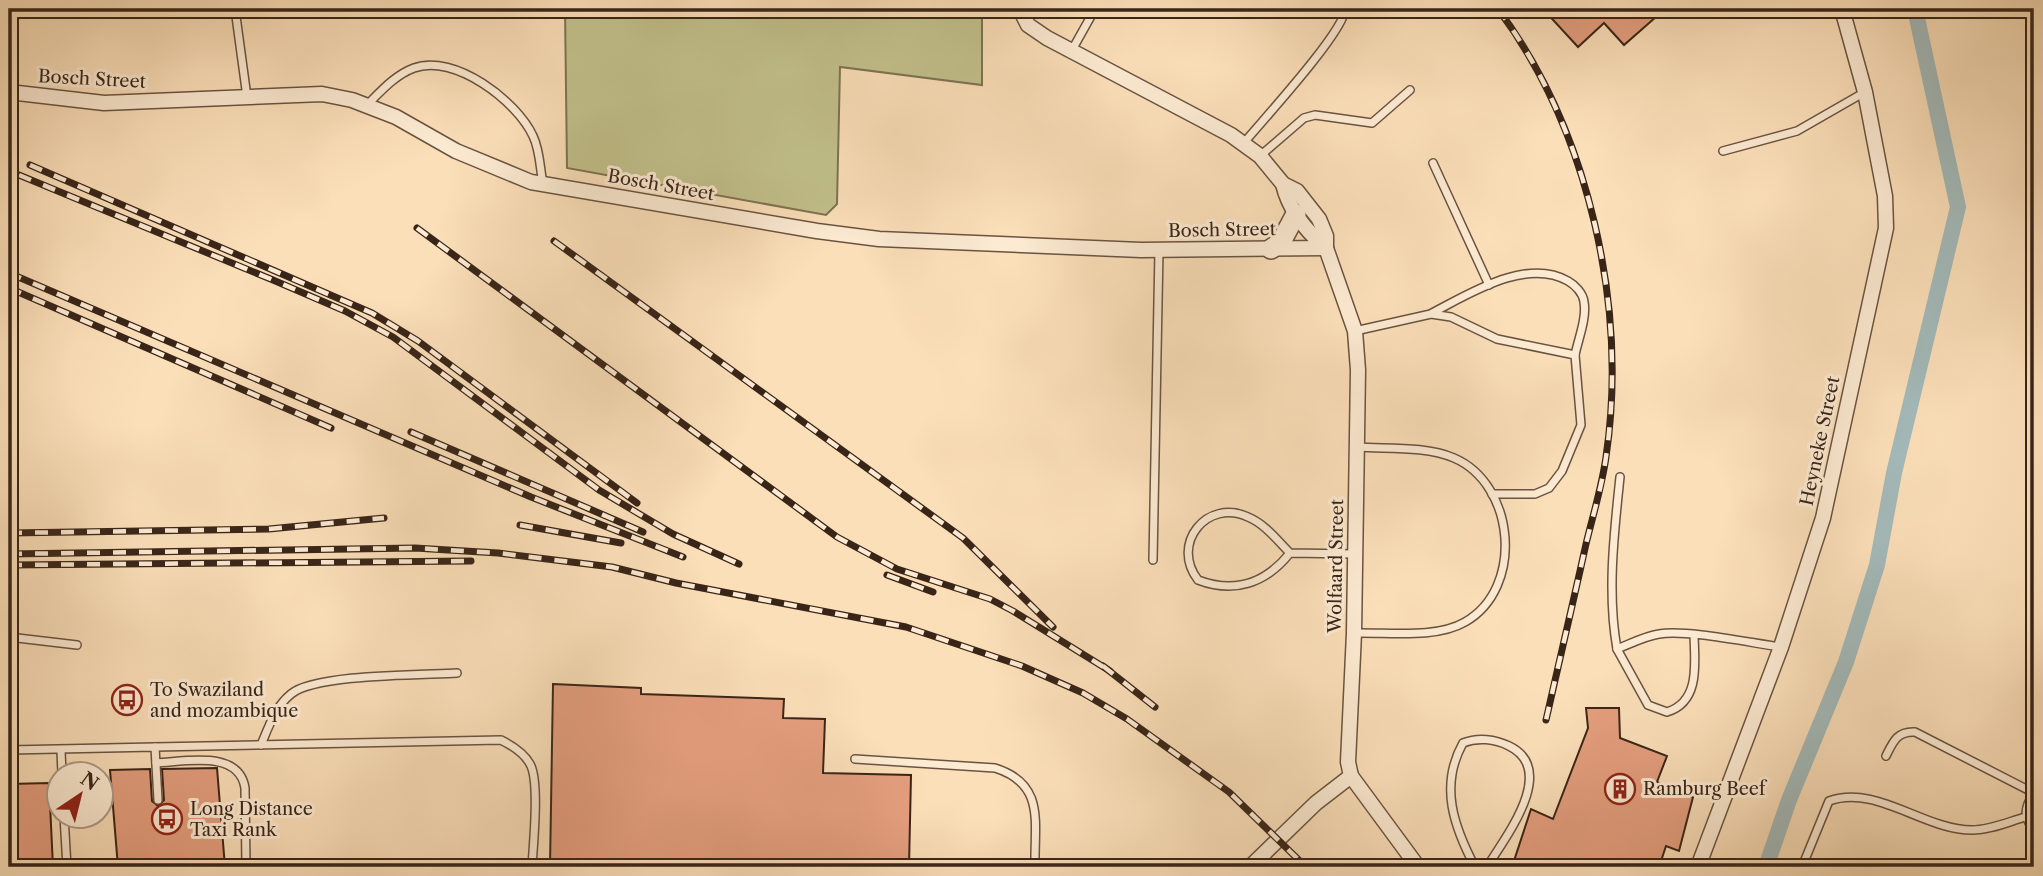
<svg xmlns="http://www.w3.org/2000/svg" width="2043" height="876" font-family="'Libre Caslon Text',serif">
	<rect width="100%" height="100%" fill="#fbdfb9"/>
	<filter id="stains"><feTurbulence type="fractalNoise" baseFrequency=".00286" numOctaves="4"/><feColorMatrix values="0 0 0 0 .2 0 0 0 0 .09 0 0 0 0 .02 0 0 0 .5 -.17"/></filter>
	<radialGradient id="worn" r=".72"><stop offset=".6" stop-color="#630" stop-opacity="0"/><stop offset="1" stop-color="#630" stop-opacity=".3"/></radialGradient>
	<polygon fill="#c2c18c" stroke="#7e7352" stroke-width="2" points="565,9 982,9 982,85 840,67 837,204 826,215 567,168"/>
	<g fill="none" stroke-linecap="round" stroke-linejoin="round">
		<polyline stroke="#a3baba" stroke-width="16" points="1766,867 1789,800 1846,662 1877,565 1894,473 1958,207 1915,9"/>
	</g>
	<g fill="#e49e7e" stroke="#392518" stroke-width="2">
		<polygon points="1543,9 1665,9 1624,45 1604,23 1578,47"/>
		<polygon points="553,684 641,688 641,694 784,699 783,718 825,719 823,773 911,775 909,867 550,867"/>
		<polygon points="1586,708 1619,708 1620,738 1667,756 1657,782 1693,797 1679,851 1666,846 1659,867 1512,867 1531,809 1553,819 1588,728"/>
		<polygon points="217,768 225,867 118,867 110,770 150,769 152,801 158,806 164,800 162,769"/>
		<polygon points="49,783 53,867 9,867 9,784"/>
	</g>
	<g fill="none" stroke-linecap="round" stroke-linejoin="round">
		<g stroke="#6a5440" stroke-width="10">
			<g id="service">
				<polyline points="235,9 247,97"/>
				<polyline points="1072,50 1095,9"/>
				<path d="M367 105C381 91 395 75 414 68 454 53 517 101 533 136 540 150 540 169 543 184"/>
				<path d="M1243 144C1262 121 1345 31 1345 9"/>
				<polyline points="1723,151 1797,131 1865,92"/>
				<polyline points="1260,156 1304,118 1315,115 1372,123 1410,90"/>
				<polyline points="1433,163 1489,285"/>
				<path d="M1432 313C1469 294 1526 257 1568 281 1575 285 1583 293 1584 302 1587 318 1578 340 1575 355"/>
				<polyline points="1355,331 1431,314 1451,317 1497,339 1575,355 1581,425 1562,471 1549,488 1535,494 1492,494"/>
				<path d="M1290 553C1266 583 1235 594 1198 580 1170 544 1207 498 1248 517 1265 524 1277 540 1290 553L1356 554"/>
				<polyline points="1153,560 1159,250"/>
				<path d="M1354 633C1388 632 1436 639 1465 622 1525 588 1515 484 1454 458 1426 446 1388 449 1358 447"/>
				<path d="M1694 636C1695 664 1700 702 1667 712L1648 705 1617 649C1630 644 1645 636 1659 634 1685 629 1751 643 1781 647"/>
				<polyline points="9,637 77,645"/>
				<path d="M1617 649C1607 593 1614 534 1620 477"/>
				<path d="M261 745C269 726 275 707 291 694 315 674 422 675 457 673"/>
				<path d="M155 747 501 740C513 746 524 753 530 764 540 781 533 846 532 867"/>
				<polyline points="9,750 155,747 158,800"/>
				<polyline points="61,751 62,774"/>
				<path d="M1886 756C1893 742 1897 731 1915 732L2034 793"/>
				<path d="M855 759 995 768C1046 784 1034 823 1035 867"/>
				<path d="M156 763C184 762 239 749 245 788L246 867"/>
				<path d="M2034 792C2024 809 2023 815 2034 832"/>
				<polyline points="64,816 67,867"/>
				<path d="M1475 867C1454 827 1439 786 1463 743 1478 737 1495 739 1509 746 1559 770 1504 839 1487 867"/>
				<path d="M1802 867 1829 801C1876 784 1924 830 1972 830 1990 830 2008 822 2025 817"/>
			</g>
		</g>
		<g stroke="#6a5440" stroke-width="17">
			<g id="minor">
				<polyline points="1020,9 1028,25 1047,38 1231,135 1260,156 1283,184 1297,191 1319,219 1326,236 1326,248 1355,331 1358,370 1354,633 1348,762 1351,776 1418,867"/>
				<polyline points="9,92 104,103 322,94 352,100 396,117 456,151 531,182 817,231 879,239 1141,250 1326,248"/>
				<path d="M1283 184C1289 210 1306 231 1326 248"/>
				<polyline points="1250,867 1316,803 1351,776"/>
				<polyline points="1698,867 1781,647 1823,518 1886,228 1885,196 1865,92 1842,9"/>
			</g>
		</g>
		<g stroke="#6a5440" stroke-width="22">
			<polyline id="tertiary" points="1271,249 1281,242 1296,214"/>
		</g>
		<use href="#service" stroke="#fcead2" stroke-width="7"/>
		<use href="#minor" stroke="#fcead2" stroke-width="14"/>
		<use href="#tertiary" stroke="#fcead2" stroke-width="19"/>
		<g stroke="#392518" stroke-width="7">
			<g id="rail">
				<path d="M1498 9C1589 131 1628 307 1606 457 1602 486 1593 515 1586 544 1573 603 1559 662 1546 720"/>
				<polyline points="30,165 372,313 418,341 637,503"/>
				<polyline points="19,175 273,280 345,311 393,337 599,490 673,534 739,564"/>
				<polyline points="417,228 837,537 897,569 990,599 1013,611 1110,671"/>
				<polyline points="554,241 963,538 1053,627"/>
				<polyline points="9,273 531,497 683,557"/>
				<polyline points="9,288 331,428"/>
				<polyline points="411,432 643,532"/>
				<polyline points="520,525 621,543"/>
				<polyline points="9,533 269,529 384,518"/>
				<polyline points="9,554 415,548 498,553 612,567 676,583 906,627 1022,666 1083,693 1127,719 1229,792 1306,867"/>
				<polyline points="9,565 471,561"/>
				<polyline points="887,575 933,592"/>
				<polyline points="1103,666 1155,707"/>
			</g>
		</g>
		<use href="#rail" stroke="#fcead2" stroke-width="4.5" stroke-dasharray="13" stroke-linecap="butt"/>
	</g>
	<defs>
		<g id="bus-ring" transform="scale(1.575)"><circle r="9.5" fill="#fcead2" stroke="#8f2418" stroke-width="1.5"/><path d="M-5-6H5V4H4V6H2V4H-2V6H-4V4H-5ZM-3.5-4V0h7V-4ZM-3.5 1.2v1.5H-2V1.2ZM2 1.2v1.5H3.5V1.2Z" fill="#8f2418"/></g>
		<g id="building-ring" transform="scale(1.575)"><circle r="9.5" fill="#fcead2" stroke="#8f2418" stroke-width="1.5"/><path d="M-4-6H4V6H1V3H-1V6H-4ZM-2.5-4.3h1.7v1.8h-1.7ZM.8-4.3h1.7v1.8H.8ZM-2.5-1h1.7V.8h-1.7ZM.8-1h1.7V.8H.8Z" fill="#8f2418"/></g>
	</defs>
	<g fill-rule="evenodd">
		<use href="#bus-ring" x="127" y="700"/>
		<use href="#building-ring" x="1620" y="789"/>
		<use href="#bus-ring" x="167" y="819"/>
	</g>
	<g text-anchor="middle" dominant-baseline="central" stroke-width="6" stroke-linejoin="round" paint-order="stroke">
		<g font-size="18" fill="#392518" stroke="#fcead2">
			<text transform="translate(92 79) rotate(3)">Bosch Street</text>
			<text transform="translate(661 185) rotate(10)">Bosch Street</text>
			<text transform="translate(1222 230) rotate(-1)">Bosch Street</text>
			<text transform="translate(1820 441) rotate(-78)">Heyneke Street</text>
			<text transform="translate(1336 566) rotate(-89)">Wolfaard Street</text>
		</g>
		<g font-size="18" fill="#392518" stroke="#fcead2" text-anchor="start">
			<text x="150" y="690">To Swaziland<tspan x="150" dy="21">and mozambique</tspan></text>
			<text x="1643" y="789">Ramburg Beef</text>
			<text x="190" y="809">Long Distance<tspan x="190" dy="21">Taxi Rank</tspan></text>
		</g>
	</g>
	<rect width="2043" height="876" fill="none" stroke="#fbdfb9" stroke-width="35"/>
	<rect x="10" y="10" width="2022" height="855" fill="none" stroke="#392518" stroke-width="3.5"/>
	<rect x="18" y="18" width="2008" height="841" fill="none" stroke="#392518" stroke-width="2"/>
	<g transform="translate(80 795) rotate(35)"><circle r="33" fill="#fcead2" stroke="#ae9b88" stroke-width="2"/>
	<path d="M0-5L12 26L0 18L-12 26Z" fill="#8f2418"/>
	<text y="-10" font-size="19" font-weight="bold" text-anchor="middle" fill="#392518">N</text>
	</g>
	<rect width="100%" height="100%" filter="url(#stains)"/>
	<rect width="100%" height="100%" fill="url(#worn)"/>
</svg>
